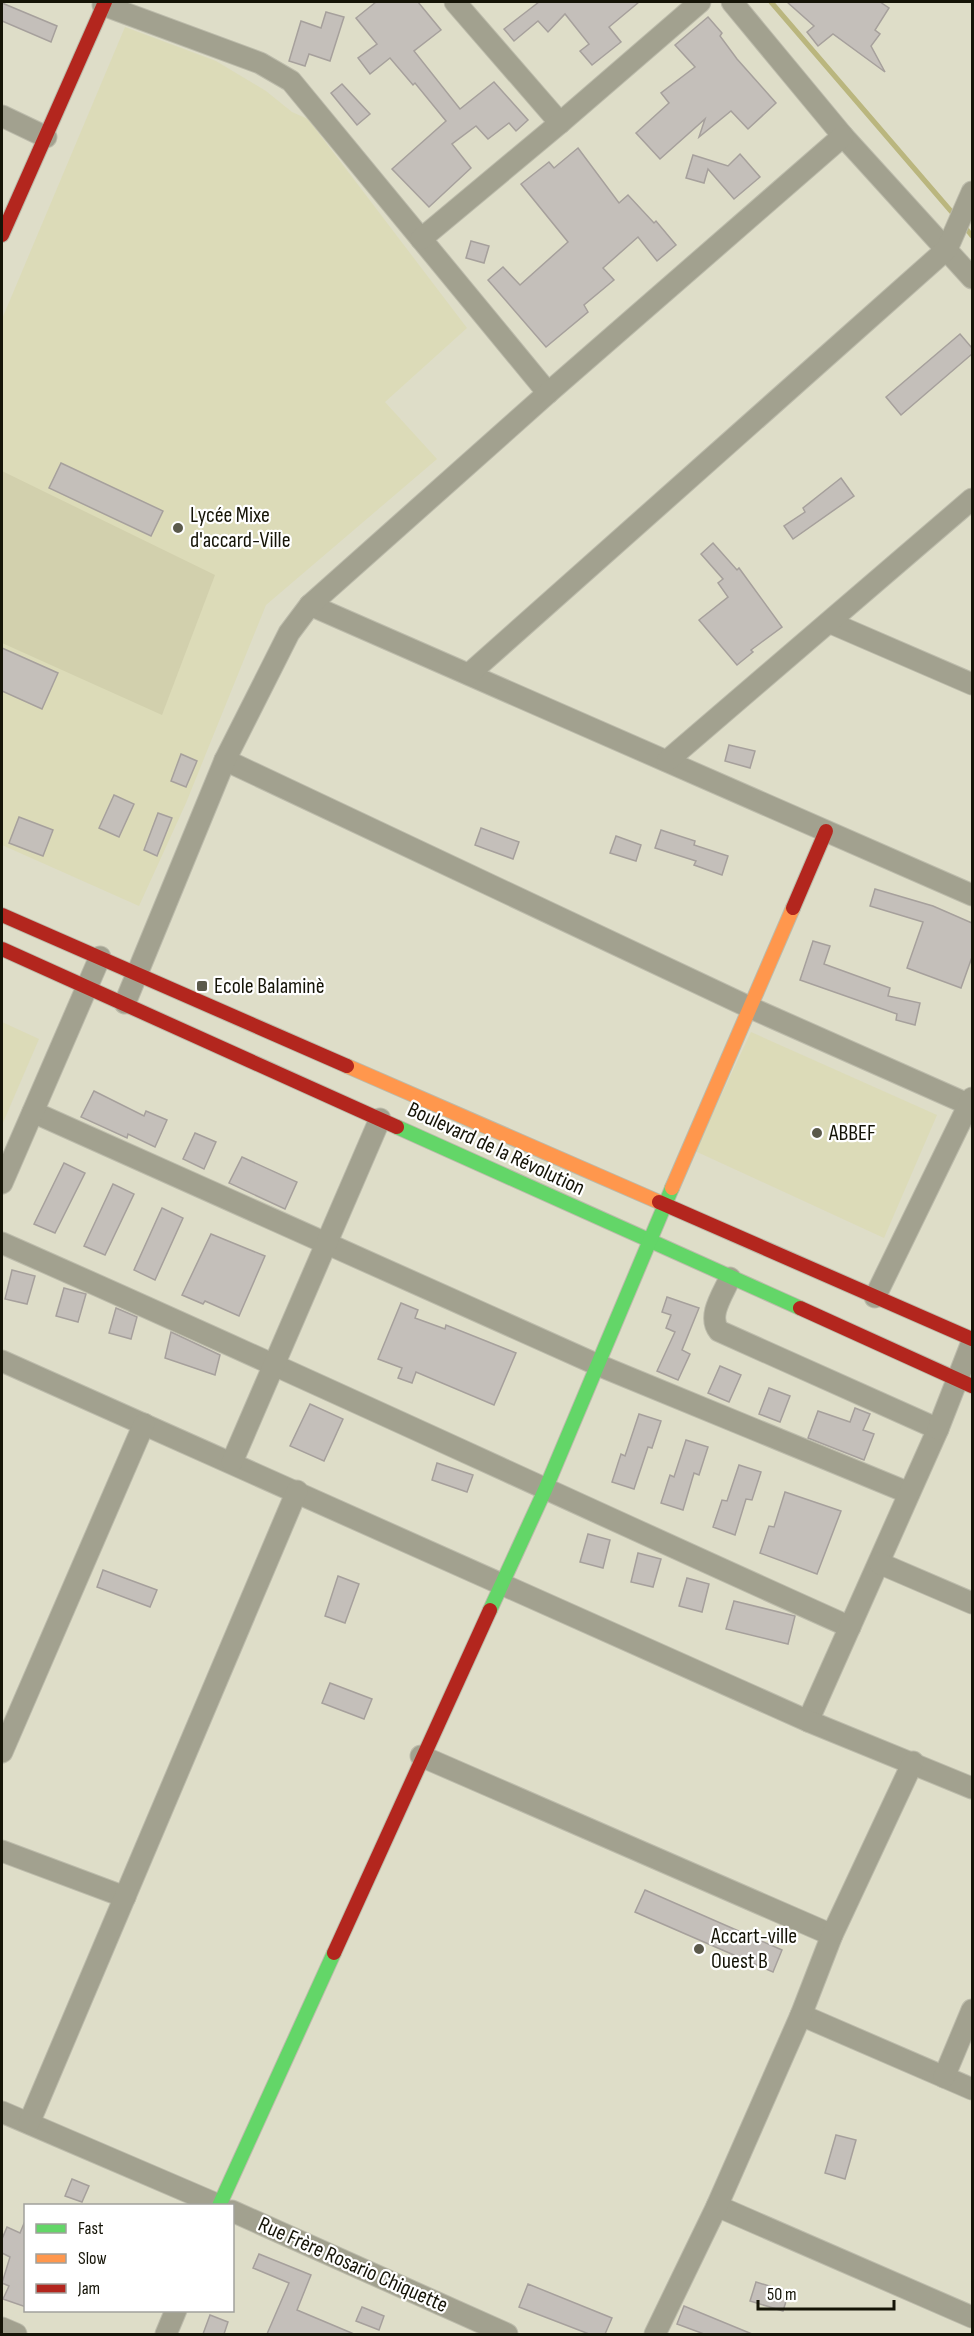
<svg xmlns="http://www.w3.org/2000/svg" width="974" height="2336" font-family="'Sofia Sans Condensed',sans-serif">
	<rect width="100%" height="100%" fill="#deddc8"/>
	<g fill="#dcdbb8">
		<polygon points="125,27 216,61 266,91 292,112 308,119 467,328 385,402 437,459 266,605 186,803 139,906 2,845 2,319"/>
		<polygon points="2,1022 39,1039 2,1125"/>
		<polygon points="751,1032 937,1115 884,1238 695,1151"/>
	</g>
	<polygon fill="#d2d0ad" points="2,471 215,575 162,715 2,643"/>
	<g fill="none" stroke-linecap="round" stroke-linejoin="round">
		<g stroke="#bab67e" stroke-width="5">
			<polyline points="771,2 956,217"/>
			<polyline points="964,226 972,236"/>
		</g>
	</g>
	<g fill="#c4bfba" stroke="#a6a09c" stroke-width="1.5">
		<polygon points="376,2 418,2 441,30 414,51 460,109 494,82 528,120 516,131 509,123 488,139 476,126 452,144 471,168 429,207 392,169 446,121 415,83 413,85 390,58 370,74 358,58 377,44 356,18"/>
		<polygon points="539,2 639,2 609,27 621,42 592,65 580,51 589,44 565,14 548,32 538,21 514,41 504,29"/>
		<polygon points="787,2 880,2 889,8 875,30 880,34 871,46 885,72 833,34 818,46 807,32 814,26"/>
		<polygon points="2,3 57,26 51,42 2,21"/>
		<polygon points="326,12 344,17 330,61 309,54 305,66 289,61 301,21 321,28"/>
		<polygon points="708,17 722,33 720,36 737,59 776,103 748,129 731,111 699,137 705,119 660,159 636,133 669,103 661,93 695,67 675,45"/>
		<polygon points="342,84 370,114 357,125 331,93"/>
		<polygon points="578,148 619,203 628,195 654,223 656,221 676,245 657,261 638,237 603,268 614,280 584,305 588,312 546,347 488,280 503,267 520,285 568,242 521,184 549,162 554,168"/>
		<polygon points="740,154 760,177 734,199 708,169 704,183 686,178 693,155 728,166"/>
		<polygon points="471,241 489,246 484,263 466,258"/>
		<polygon points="960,334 972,348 972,354 901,415 886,397"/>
		<polygon points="61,463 163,511 151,536 49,488"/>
		<polygon points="841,478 854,496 793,539 784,526 805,512 803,508"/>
		<polygon points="713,543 737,570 739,568 782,627 751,650 753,652 737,665 699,620 728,597 718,583 723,579 701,554"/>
		<polygon points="2,648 58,673 42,709 2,691"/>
		<polygon points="729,745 755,751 750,768 725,761"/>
		<polygon points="181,754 197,761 186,787 171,781"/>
		<polygon points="114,795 134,804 119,837 99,828"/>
		<polygon points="158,813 172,818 157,856 144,850"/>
		<polygon points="19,817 53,830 43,856 9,843"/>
		<polygon points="481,828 519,842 513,859 475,845"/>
		<polygon points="661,830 695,841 694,845 728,856 722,875 694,865 696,861 655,848"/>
		<polygon points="616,836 641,845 636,861 610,853"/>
		<polygon points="875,889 933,906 972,923 972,957 961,988 907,968 923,922 870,906"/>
		<polygon points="813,941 830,946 824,964 890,988 888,996 920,1003 915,1025 896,1020 897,1014 800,980"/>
		<polygon points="94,1091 144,1116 146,1111 167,1120 155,1147 128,1134 127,1138 81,1117"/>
		<polygon points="195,1133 216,1142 204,1169 183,1159"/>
		<polygon points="242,1157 297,1182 285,1209 229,1183"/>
		<polygon points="64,1163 85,1173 55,1233 34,1224"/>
		<polygon points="113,1184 134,1194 105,1255 84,1246"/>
		<polygon points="162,1208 183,1218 155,1280 134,1270"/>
		<polygon points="211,1234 265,1256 239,1316 205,1301 203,1304 182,1295"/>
		<polygon points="12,1270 35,1276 27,1304 5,1299"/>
		<polygon points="64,1288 86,1294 78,1322 56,1316"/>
		<polygon points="667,1297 699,1308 682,1350 690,1354 678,1380 657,1371 675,1332 666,1328 671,1315 662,1312"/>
		<polygon points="401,1303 418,1310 415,1318 445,1329 446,1325 516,1353 494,1405 416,1372 412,1383 398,1378 402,1368 378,1359"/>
		<polygon points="116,1308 137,1317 131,1339 109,1333"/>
		<polygon points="171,1332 220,1355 215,1375 165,1358"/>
		<polygon points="720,1366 741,1375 729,1402 708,1393"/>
		<polygon points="769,1388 790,1396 780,1422 759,1414"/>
		<polygon points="310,1404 343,1419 324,1461 290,1446"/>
		<polygon points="855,1408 870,1414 863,1430 874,1434 864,1460 808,1438 818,1411 850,1422"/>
		<polygon points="639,1414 661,1421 652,1448 648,1447 634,1489 612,1482 621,1454 625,1456"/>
		<polygon points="686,1440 708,1447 699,1475 694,1473 683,1510 661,1503 670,1475 674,1477"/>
		<polygon points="437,1463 473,1475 467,1492 432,1480"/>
		<polygon points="739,1465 761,1472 752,1500 746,1499 735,1535 713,1527 722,1500 727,1501"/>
		<polygon points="785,1492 841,1511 817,1574 760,1553 769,1526 774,1527"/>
		<polygon points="588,1534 610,1540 603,1568 580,1562"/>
		<polygon points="638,1553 661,1559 653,1587 631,1582"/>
		<polygon points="103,1570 157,1590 150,1607 97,1587"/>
		<polygon points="338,1576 359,1584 345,1623 325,1616"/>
		<polygon points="687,1578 709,1584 702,1612 679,1606"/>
		<polygon points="734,1601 795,1616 788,1644 726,1629"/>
		<polygon points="330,1683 372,1699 364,1719 322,1703"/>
		<polygon points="645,1890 782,1950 773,1972 635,1912"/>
		<polygon points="836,2135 856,2140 845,2179 825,2173"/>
		<polygon points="72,2179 89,2186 82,2202 65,2196"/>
		<polygon points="25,2221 26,2221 26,2307 3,2299 9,2286 2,2283 10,2257 2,2253 2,2239 7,2227 20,2233"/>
		<polygon points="259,2254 311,2275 297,2310 354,2334 267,2334 289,2283 253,2268"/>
		<polygon points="756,2282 789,2292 783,2311 750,2301"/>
		<polygon points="528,2284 612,2318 605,2334 589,2334 519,2307"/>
		<polygon points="684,2306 752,2334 704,2334 677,2324"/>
		<polygon points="362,2307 384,2316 379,2330 356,2321"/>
		<polygon points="210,2315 228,2322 224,2334 203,2334"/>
	</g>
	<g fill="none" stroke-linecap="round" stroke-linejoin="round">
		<g stroke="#bcbbab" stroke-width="23">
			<g id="street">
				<polyline points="455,2 560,123"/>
				<polyline points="732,2 843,136 972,278"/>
				<polyline points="103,5 260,63 291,81 548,393"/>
				<polyline points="2,116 46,137"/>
				<polyline points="421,239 560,123 700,2"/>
				<polyline points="310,605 972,895"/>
				<polyline points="831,623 972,684"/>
				<polyline points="469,674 947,249 972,192"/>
				<polyline points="225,760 751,1008 972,1106"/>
				<polyline points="667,761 972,499"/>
				<polyline points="125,1003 225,760 289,633 310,605 548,393 843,136"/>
				<polyline points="33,1112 598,1365 909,1493"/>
				<polyline points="2,1183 100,957"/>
				<path d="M2 1243C286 1368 567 1500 850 1627"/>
				<path d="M730 1278C723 1294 707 1316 719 1331L938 1429 808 1721"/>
				<polyline points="875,1297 972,1098"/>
				<polyline points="2,1361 808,1721 972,1788"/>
				<polyline points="938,1429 972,1342"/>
				<polyline points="232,1462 380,1119"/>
				<polyline points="879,1563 972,1603"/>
				<polyline points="2,1752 144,1424"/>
				<polyline points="421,1756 832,1935"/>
				<polyline points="2,1851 125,1897"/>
				<polyline points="801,2015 972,2089"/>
				<polyline points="944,2077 972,2010"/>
				<polyline points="2,2112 221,2206"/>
				<polyline points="29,2123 297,1491"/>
				<polyline points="717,2206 972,2317"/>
				<polyline points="232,2211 507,2334"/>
				<polyline points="2,2328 16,2334"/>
				<polyline points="166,2334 176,2310"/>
				<polyline points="655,2334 717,2206 801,2015 832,1935 913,1762"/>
			</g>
		</g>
		<g stroke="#bcbbab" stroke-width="16">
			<g id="fast">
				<polyline points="397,1127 800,1308"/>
				<polyline points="490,1610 545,1490 672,1188"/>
				<polyline points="219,2206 334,1953"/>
			</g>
		</g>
		<g stroke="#bcbbab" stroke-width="16">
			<g id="slow">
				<polyline points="347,1066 659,1202"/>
				<polyline points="672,1188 793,908"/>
			</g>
		</g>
		<g stroke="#bcbbab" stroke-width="16">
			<g id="jam">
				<polyline points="2,235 105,2"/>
				<polyline points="793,908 826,831"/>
				<polyline points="2,915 347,1066"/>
				<polyline points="2,949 397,1127"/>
				<polyline points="659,1202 972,1339"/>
				<polyline points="800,1308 972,1386"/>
				<polyline points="334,1953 490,1610"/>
			</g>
		</g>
		<use href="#street" stroke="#a2a18f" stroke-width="21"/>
		<use href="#fast" stroke="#63d668" stroke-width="14"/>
		<use href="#slow" stroke="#ff974d" stroke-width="14"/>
		<use href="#jam" stroke="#b3261e" stroke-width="14"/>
	</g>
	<g fill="#5b5a4b" stroke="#fff" stroke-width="2">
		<circle cx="178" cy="528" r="6"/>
		<rect x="196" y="980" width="12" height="12" rx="3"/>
		<circle cx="817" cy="1133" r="6"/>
		<circle cx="699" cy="1949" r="6"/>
	</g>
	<g text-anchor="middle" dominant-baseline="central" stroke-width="4.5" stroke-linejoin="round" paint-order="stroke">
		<g font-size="22" fill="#151407" stroke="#fff" text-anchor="start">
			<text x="190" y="515">Lycée Mixe<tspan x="190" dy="25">d'accard-Ville</tspan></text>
			<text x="214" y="986">Ecole Balaminè</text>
			<text x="829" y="1133">ABBEF</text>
			<text x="711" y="1936">Accart-ville<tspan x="711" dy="25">Ouest B</tspan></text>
		</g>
		<g font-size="22" fill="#151407" stroke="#fff">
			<text transform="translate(496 1149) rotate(25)">Boulevard de la Révolution</text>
			<text transform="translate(353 2265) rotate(24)">Rue Frère Rosario Chiquette</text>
		</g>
	</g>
	<rect width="974" height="2336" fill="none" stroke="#151407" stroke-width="6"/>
	<rect x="24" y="2204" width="210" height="108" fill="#ffffff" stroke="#a1a19c" stroke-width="1.5"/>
	<rect x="36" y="2224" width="30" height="9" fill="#63d668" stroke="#a1a19c" stroke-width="1.5"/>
	<text x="78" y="2234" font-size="18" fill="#151407">Fast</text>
	<rect x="36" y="2254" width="30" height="9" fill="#ff974d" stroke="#a1a19c" stroke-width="1.5"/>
	<text x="78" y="2264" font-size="18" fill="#151407">Slow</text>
	<rect x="36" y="2284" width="30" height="9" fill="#b3261e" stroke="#a1a19c" stroke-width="1.5"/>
	<text x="78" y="2294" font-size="18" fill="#151407">Jam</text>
	<path d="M758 2300v9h136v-9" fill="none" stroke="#151407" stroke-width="3"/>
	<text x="767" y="2300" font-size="18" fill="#151407" stroke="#ffffff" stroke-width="4.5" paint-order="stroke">50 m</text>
</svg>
